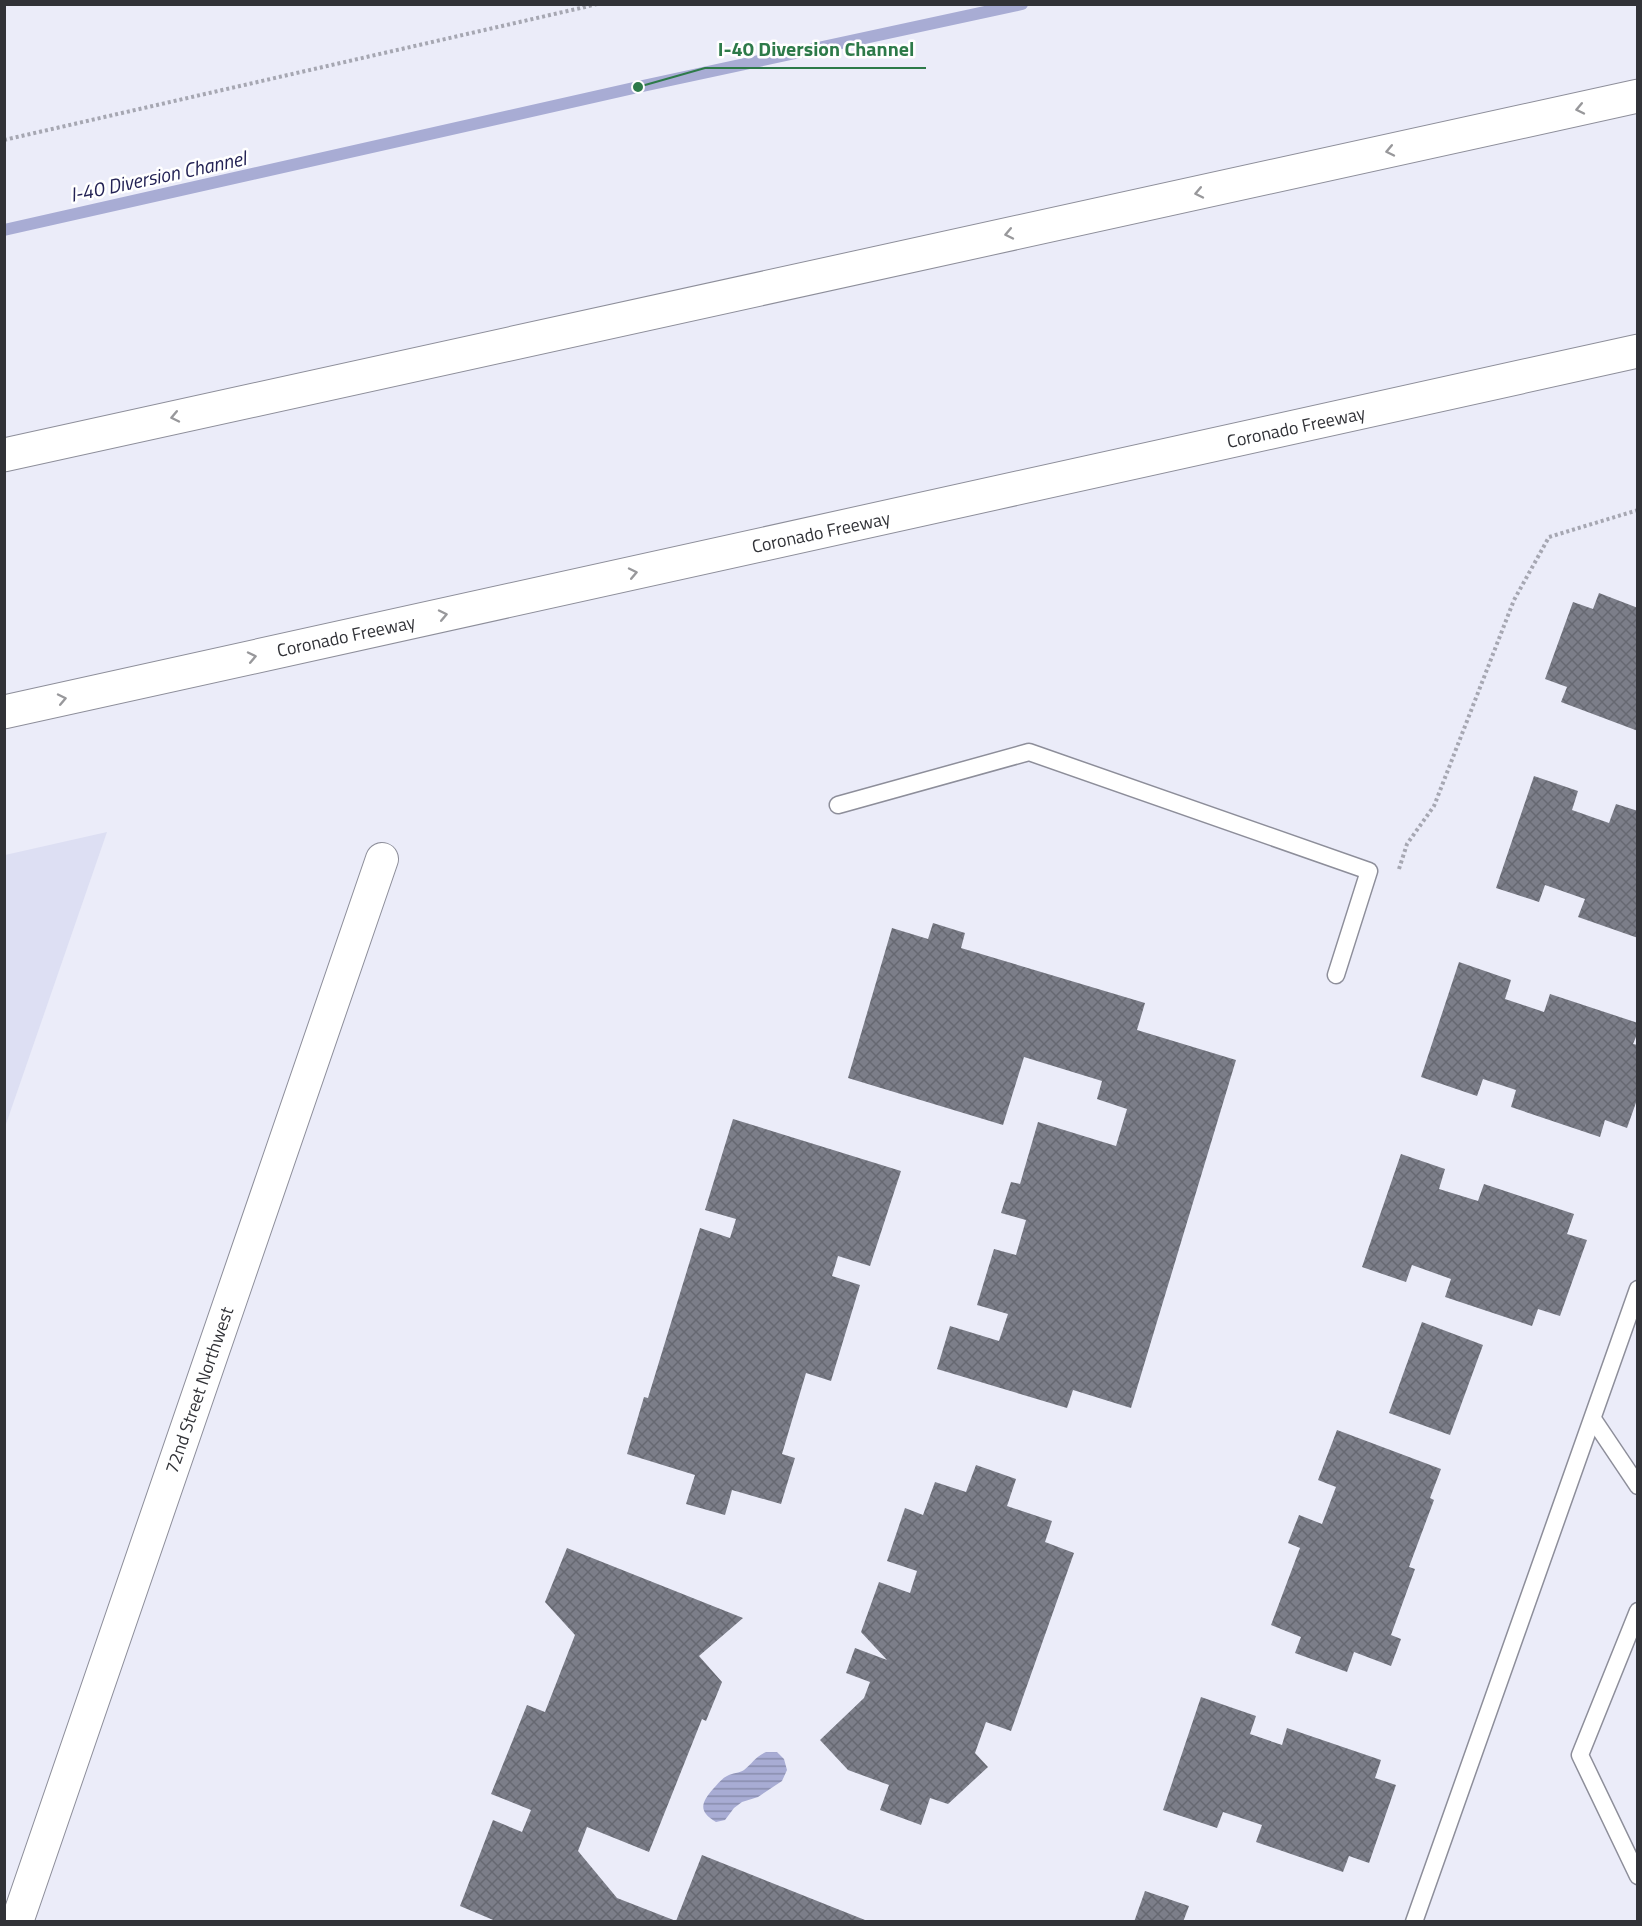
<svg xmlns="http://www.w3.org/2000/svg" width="1642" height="1926" font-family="'Titillium Web',sans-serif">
	<defs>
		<pattern id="water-rules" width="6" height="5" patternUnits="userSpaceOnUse" patternTransform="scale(1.5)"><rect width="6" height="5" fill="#a8acd4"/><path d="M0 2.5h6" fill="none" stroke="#898dad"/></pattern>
		<pattern id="building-cross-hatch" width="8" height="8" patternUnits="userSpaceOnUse" patternTransform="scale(1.5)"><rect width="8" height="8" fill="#7c7e89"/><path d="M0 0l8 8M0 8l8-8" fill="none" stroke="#666871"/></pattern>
	</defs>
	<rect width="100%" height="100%" fill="#ebecf9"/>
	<polygon fill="#dddff3" points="107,832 5,1127 5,855"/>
	<path fill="url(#water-rules)" d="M766 1752H777L784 1759 787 1770 782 1781 758 1797 742 1802 734 1808 725 1820 716 1822C698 1811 701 1803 713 1789 718 1784 721 1779 727 1776 732 1773 740 1773 744 1770 753 1763 754 1758 766 1752Z"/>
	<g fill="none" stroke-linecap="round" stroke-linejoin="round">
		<polyline stroke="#a8acd4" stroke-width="12" points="4,230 638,87 1022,4"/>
	</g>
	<g fill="url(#building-cross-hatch)">
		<polygon points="1599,593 1638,608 1638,731 1561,702 1567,687 1545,679 1573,602 1593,609"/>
		<polygon points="1534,776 1578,791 1572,810 1609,823 1616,804 1638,811 1638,938 1578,917 1585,899 1545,885 1539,902 1496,888"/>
		<polygon points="933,923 965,933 961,948 1145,1003 1137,1030 1236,1060 1131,1408 1073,1390 1067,1408 937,1369 950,1326 999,1341 1008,1314 977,1305 994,1249 1016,1255 1026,1220 1001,1213 1011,1182 1020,1184 1038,1122 1116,1146 1127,1109 1097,1099 1102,1081 1024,1057 1003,1125 848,1078 892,928 928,939"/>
		<polygon points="1459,962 1511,980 1505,999 1544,1012 1550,994 1638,1023 1638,1032 1633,1044 1638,1045 1638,1097 1627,1128 1605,1120 1600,1137 1511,1107 1516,1090 1483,1079 1477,1096 1421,1077"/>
		<polygon points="733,1119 901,1171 870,1266 838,1256 832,1276 860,1285 831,1381 806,1373 782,1454 795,1458 781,1504 732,1490 725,1515 686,1504 695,1475 627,1454 644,1397 648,1398 700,1228 730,1238 736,1219 705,1210"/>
		<polygon points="1401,1154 1445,1169 1439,1189 1478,1201 1484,1184 1574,1214 1567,1234 1587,1240 1560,1316 1538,1309 1532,1326 1445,1297 1451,1279 1412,1265 1406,1282 1362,1267"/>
		<polygon points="1422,1322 1483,1345 1450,1435 1389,1413"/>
		<polygon points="1337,1430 1441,1469 1430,1498 1434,1500 1409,1567 1415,1569 1391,1635 1401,1639 1391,1666 1354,1652 1347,1672 1295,1653 1301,1637 1271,1625 1300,1548 1288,1543 1299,1515 1322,1524 1336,1487 1318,1480"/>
		<polygon points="976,1465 1016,1479 1007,1506 1052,1521 1045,1542 1074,1553 1011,1731 986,1722 975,1753 988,1767 948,1804 930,1798 921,1825 880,1810 889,1785 848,1770 820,1740 864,1698 870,1682 846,1673 855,1648 887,1660 861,1632 879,1582 910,1593 917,1571 887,1561 905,1508 923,1515 935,1482 966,1492"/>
		<polygon points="567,1548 743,1618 699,1656 722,1682 706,1721 702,1719 649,1852 587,1827 578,1851 617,1898 676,1921 702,1855 870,1922 498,1922 460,1906 493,1820 522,1832 531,1810 491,1794 527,1705 545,1712 575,1635 545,1602"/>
		<polygon points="1201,1697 1256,1716 1250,1734 1282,1745 1287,1728 1381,1760 1375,1778 1396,1785 1369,1863 1349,1856 1343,1872 1256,1842 1262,1825 1223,1812 1217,1828 1163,1810"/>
		<polygon points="1145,1891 1189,1906 1183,1922 1134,1922"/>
	</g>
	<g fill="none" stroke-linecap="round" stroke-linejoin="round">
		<g stroke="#8d8e9a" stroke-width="19">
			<g id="lane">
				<polyline points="838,805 1029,752 1369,871 1336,975"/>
				<polyline points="1593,1419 1638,1486"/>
				<polyline points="1638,1611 1580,1755 1638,1876"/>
				<polyline points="1414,1922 1638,1289"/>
			</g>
		</g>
		<g stroke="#8d8e9a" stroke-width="34">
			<polyline id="street" points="17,1922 382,859"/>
		</g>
		<g stroke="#8d8e9a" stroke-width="35">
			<g id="highway">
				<polyline points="4,455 1638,96"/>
				<polyline points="4,712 1638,351"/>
			</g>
		</g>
		<g stroke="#a6a7b2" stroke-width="4" stroke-dasharray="3 3" stroke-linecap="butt">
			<polyline points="584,5 585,7 597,4"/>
			<polyline points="4,140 585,7"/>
			<polyline points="1399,869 1407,844 1434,806 1514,600 1549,537 1638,510"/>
		</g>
		<use href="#lane" stroke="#fff" stroke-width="16"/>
		<use href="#street" stroke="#fff" stroke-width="32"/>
		<use href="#highway" stroke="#fff" stroke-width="33"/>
	</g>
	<defs><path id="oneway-chevron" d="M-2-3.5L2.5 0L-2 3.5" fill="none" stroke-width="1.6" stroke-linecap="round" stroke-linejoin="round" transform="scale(1.5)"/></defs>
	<g stroke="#98989b">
		<use href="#oneway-chevron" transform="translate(1580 109) rotate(168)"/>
		<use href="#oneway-chevron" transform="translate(1390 151) rotate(168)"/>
		<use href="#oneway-chevron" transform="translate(1199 193) rotate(168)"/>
		<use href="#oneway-chevron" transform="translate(1009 234) rotate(168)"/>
		<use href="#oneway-chevron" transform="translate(175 417) rotate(168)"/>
		<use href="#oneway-chevron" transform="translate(633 573) rotate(-12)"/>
		<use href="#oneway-chevron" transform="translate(443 615) rotate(-12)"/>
		<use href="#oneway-chevron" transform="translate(252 657) rotate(-12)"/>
		<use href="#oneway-chevron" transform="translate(62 699) rotate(-12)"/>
	</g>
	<g text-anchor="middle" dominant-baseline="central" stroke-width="5" stroke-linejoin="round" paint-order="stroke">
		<g font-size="18" fill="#313237" stroke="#fff">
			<text transform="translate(1296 427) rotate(-12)">Coronado Freeway</text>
			<text transform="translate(821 532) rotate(-12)">Coronado Freeway</text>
			<text transform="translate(346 636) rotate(-12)">Coronado Freeway</text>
			<text transform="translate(199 1390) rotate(-71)">72nd Street Northwest</text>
		</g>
		<g font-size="20" font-style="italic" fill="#242355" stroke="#fff">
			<text transform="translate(158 176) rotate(-12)">I-40 Diversion Channel</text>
		</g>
	</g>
	<path fill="none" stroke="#2d7a49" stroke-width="2" d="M638 87L705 68H926"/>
	<circle fill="#2d7a49" stroke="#fff" stroke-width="2" cx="638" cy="87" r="6"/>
	<g font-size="20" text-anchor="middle" font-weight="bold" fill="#2d7a49" stroke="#fff" stroke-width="5" stroke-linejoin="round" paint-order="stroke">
		<text x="816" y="56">I-40 Diversion Channel</text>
	</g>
	<rect width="1642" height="1926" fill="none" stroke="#313237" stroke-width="12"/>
</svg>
